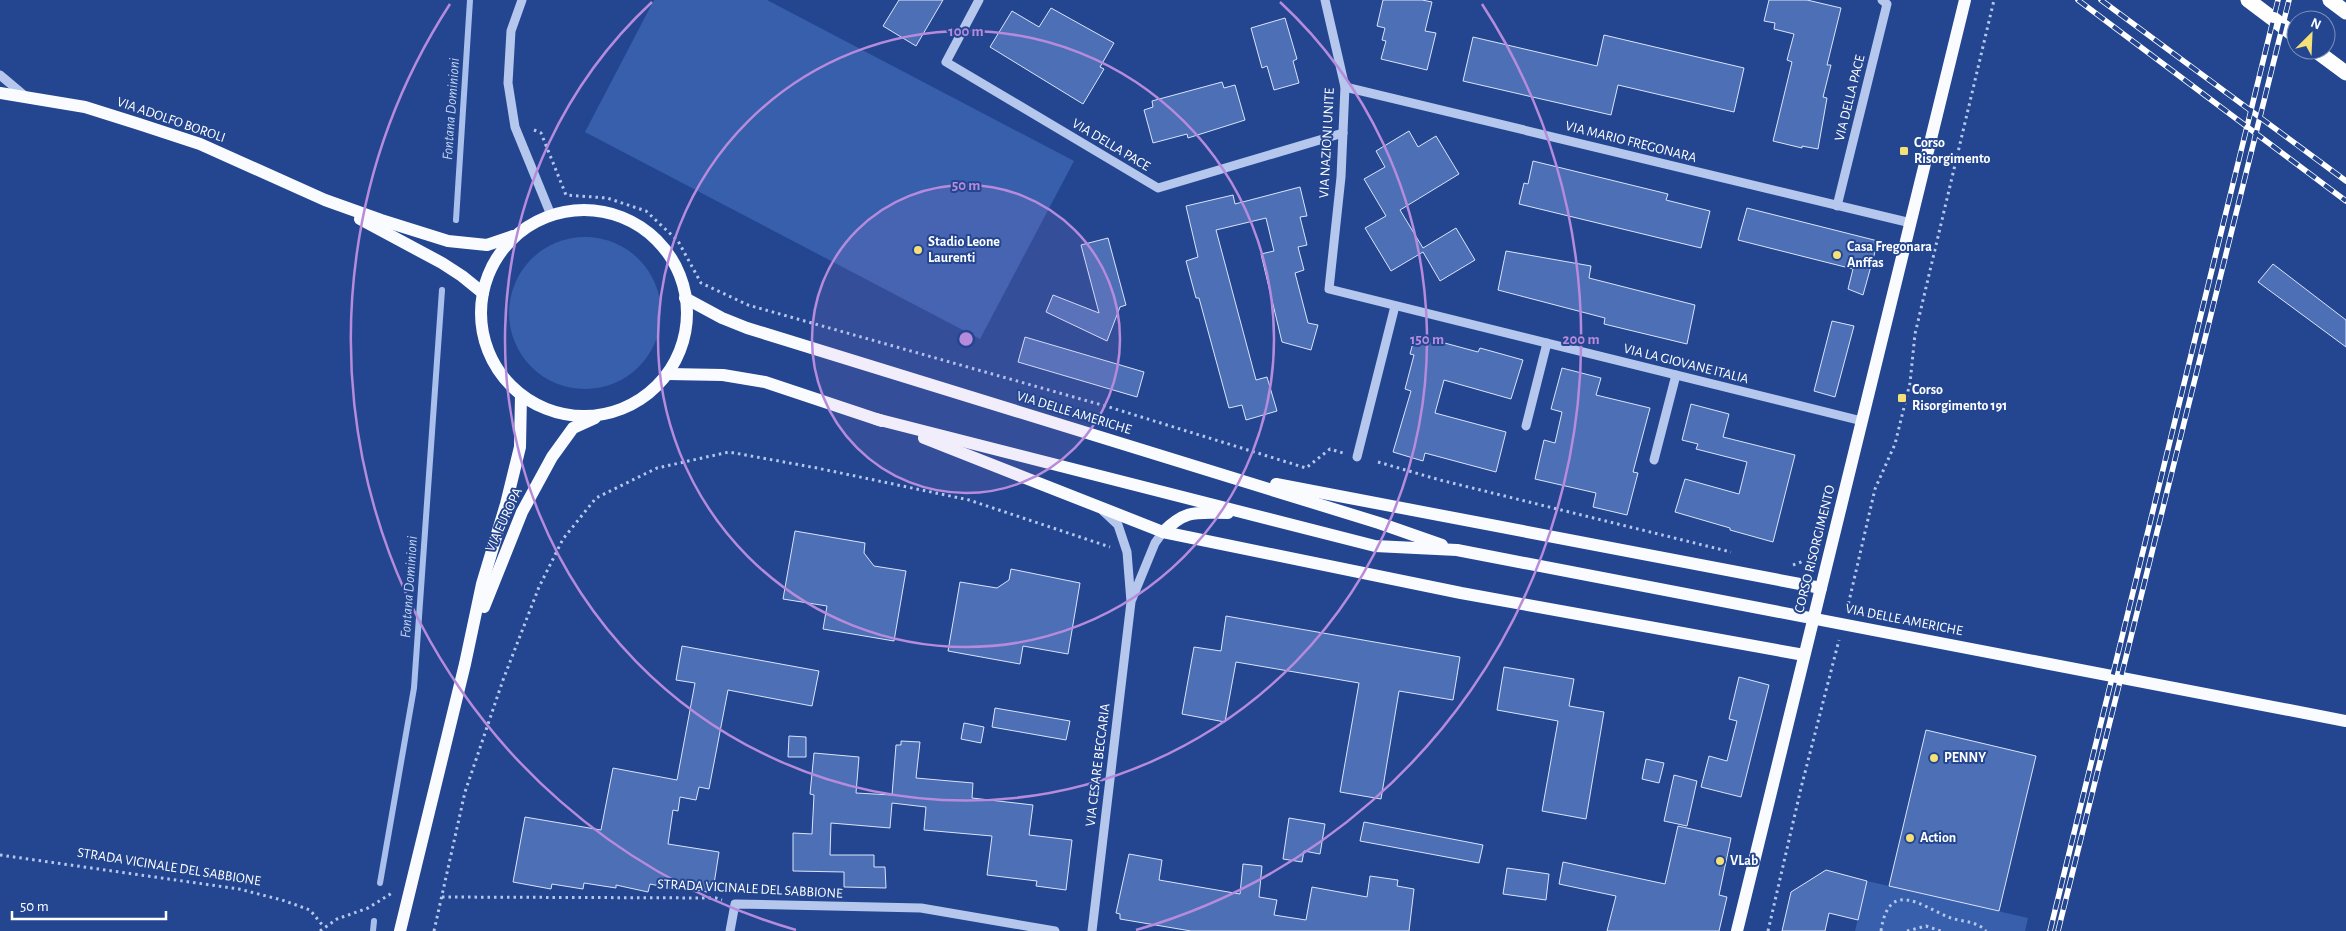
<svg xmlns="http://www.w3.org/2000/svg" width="2346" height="931" font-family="'Alegreya Sans',sans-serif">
	<rect width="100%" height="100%" fill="#244690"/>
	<g fill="#385fac">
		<polygon points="654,0 767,0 1074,161 980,339 585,132"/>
		<circle cx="585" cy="313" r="76"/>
		<polygon points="1867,881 2028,918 2025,931 1855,931"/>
	</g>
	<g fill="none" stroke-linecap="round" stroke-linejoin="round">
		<g stroke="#a9c0ec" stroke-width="6">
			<polyline points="456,220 470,0"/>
			<polyline points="380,883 414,688 442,290"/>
			<polyline points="373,931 374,921"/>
		</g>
	</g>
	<g fill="#4d6fb6" stroke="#dae4f9">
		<polygon points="899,0 943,0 916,46 883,26"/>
		<polygon points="1383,0 1422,0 1432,2 1425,31 1436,33 1427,70 1381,59 1386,41 1382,40 1385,28 1377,26"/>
		<polygon points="1769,0 1807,0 1841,8 1827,65 1831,65 1823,97 1827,98 1818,149 1802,146 1802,148 1773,141 1792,62 1787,60 1794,34 1774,29 1775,23 1764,21"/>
		<polygon points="1051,8 1114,43 1100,67 1104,69 1083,104 990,47 1012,11 1039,27"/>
		<polygon points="1285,18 1297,59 1293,61 1299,83 1274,90 1267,66 1262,68 1251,28"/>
		<polygon points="1604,35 1744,68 1734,112 1618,85 1611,115 1463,81 1473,37 1597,66"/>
		<polygon points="1222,82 1224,88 1235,85 1245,120 1188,138 1187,134 1153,143 1144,110 1153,107 1152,101"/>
		<polygon points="1409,131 1418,147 1436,136 1459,174 1400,210 1423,248 1456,228 1475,260 1440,281 1423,252 1391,271 1365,228 1386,216 1364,179 1385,167 1376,151"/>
		<polygon points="1533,161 1668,194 1666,200 1710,211 1701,248 1519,204 1524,183 1528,184"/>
		<polygon points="1300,187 1307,216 1300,217 1307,245 1298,247 1304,270 1295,273 1308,323 1318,325 1311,350 1282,342 1261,254 1274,251 1266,218 1216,230 1256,380 1267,377 1277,411 1246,420 1242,405 1229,408 1199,298 1196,298 1186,261 1198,257 1186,206 1233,195 1235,204"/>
		<polygon points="1747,208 1878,241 1863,295 1848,289 1853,269 1738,240"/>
		<polygon points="1108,238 1126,305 1120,307 1107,341 1046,312 1053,295 1099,313 1081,245"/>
		<polygon points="1506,251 1591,266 1589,278 1695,305 1687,344 1604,324 1605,318 1498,290"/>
		<polygon points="2273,264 2346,320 2346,347 2258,282"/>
		<polygon points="1832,321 1854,326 1835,397 1814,391"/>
		<polygon points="1415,335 1478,352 1480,348 1523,360 1511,399 1444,380 1435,413 1506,432 1496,472 1425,453 1423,461 1393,452 1411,391 1405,389 1414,355 1410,354"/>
		<polygon points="1025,337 1144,372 1137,397 1018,362"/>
		<polygon points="1562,368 1601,378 1596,395 1650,408 1633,472 1638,473 1627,515 1593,507 1596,493 1535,479 1544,440 1555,443 1562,412 1551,409"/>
		<polygon points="1691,404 1729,414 1723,437 1795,455 1773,542 1730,530 1730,528 1675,512 1685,479 1739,494 1747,462 1696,449 1698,444 1682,440"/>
		<polygon points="795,531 865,543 864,553 874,566 906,571 894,641 823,629 827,606 783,599"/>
		<polygon points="1011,569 1080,583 1068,654 1023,646 1020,664 948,651 960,582 997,588 1009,580"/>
		<polygon points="1226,616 1460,657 1453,700 1399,691 1381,799 1340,792 1359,683 1236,662 1225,722 1182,714 1194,647 1221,651"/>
		<polygon points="682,646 819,671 812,706 728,690 709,789 699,787 696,800 680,797 678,811 673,810 668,844 719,852 714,884 709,883 707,892 675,886 674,889 650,884 648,892 616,885 616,888 584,883 583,889 552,884 551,889 513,882 525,817 601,830 613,768 677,780 695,683 676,680"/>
		<polygon points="1504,667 1574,679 1569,706 1604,712 1586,819 1542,811 1558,721 1497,710"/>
		<polygon points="1739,677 1769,685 1741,797 1701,787 1709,756 1727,761 1737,721 1729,719"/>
		<polygon points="995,708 1070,721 1066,740 992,727"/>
		<polygon points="964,723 984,727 981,743 961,739"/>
		<polygon points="1926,730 2036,756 1999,911 1889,886"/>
		<polygon points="789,736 806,737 806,757 788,757"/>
		<polygon points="901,741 920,742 916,778 973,783 972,798 1033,805 1029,835 1072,840 1066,890 1036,886 1037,881 987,875 992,836 924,830 926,807 892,803 890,828 831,823 830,855 874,855 874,867 885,867 886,888 844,887 844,872 793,871 793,833 812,834 814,795 810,794 814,753 859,757 856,793 892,795 896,745 901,745"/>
		<polygon points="1646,759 1664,763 1659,783 1642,779"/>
		<polygon points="1674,775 1697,781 1687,826 1664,821"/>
		<polygon points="1289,818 1325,824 1320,854 1304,851 1302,862 1283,859"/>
		<polygon points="1364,822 1483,845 1479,863 1360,841"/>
		<polygon points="1678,826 1731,838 1719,895 1727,897 1719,931 1607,931 1616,896 1559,884 1563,862 1665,884"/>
		<polygon points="1129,854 1162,860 1159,880 1240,894 1243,864 1262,866 1259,897 1277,900 1274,915 1306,920 1312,887 1367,897 1370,876 1398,880 1397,886 1414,889 1409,931 1191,931 1120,919 1120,914 1116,913"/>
		<polygon points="1507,868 1549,874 1546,900 1503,894"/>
		<polygon points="1826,870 1867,881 1858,920 1829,913 1825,931 1782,931 1791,892"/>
	</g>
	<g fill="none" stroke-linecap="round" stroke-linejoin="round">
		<g stroke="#b5c7ec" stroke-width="3" stroke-dasharray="2.5 4" stroke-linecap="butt">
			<polyline points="534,130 541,133 566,195 607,198 646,211 678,241 701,283 748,305 1109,407 1306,468 1330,449 1343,453"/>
			<polyline points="1378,462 1440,480 1731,552"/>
			<polyline points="1793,565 1804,561"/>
			<polyline points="1847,610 1875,489 1895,444 1910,383 1915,334 1994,0"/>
			<polyline points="0,855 239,889 282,900 310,910 324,927"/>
			<polyline points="442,897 716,898 722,900"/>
			<polyline points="320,931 337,919 368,908 392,893"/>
			<polyline points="434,931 465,792 503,680 539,587 563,539 596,498 657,468 729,452 817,468 969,500 1110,547"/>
			<polyline points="1768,931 1801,788 1839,640"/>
			<path d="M1881 931C1889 877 1922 907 1951 918 1963 922 1977 921 1986 931"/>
			<polyline points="1907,931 1926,926 1941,931"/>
		</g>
		<g stroke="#b5c7ec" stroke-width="9">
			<polyline points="522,0 511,31 508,83 515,127 551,215"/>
			<polyline points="979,0 946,62 1158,188 1343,133"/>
			<polyline points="1325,0 1345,87 1341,177 1329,289 1862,421"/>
			<polyline points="0,75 25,96"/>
			<polyline points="1345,87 1911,223"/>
			<polyline points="1837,206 1887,4 1882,0"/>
			<polyline points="1526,426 1547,343"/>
			<polyline points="1357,457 1395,306"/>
			<polyline points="1654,460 1676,375"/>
			<polyline points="1132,599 1155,543 1163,532"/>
			<polyline points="730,931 735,904 921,908 1055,931"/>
			<polyline points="1092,931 1131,602 1127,552 1118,525 1103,511"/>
		</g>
		<g stroke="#fafbff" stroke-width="12">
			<polyline points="0,93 85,107 139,124 200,144 325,200 381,220 448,241 487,245 513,236"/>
			<circle cx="584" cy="313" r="103"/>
			<polyline points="360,219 442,263 462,276 483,293"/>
			<polyline points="685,298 722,318 747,328 1379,523 1442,545"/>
			<polyline points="668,374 723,375 765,382 882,421"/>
			<polyline points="876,419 1375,546 1457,550 2346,721"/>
			<polyline points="924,438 1163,532 1461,593 1804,655"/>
			<polyline points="1276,484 1821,588"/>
			<path d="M1163 532C1187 509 1195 513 1228 513"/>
			<polyline points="484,607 522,512 552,457 573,428 595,418"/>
			<polyline points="400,931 465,664 482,584 506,504 520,447 521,395"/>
			<polyline points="1737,931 1965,0"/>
		</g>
		<g stroke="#fff" stroke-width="15">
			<polyline points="2248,0 2296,36"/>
			<polyline points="2330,0 2346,12"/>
			<polyline points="2315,50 2346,73"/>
		</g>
		<g stroke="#fff" stroke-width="5.5">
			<g id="rail">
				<polyline points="2078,0 2346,201"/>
				<polyline points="2101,0 2346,181"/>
				<polyline points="2050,931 2278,0"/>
				<polyline points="2058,931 2289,0"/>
			</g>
		</g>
		<use href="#rail" stroke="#244690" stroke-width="4" stroke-dasharray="11" stroke-linecap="butt"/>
	</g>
	<circle cx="966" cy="339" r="154" fill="#b68bdc" fill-opacity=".12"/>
	<g fill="none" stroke="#b68bdc" stroke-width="2.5">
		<circle cx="966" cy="339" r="154"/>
		<circle cx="966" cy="339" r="308"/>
		<path d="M1280 2A461 461 0 1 1 652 2"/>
		<path d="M796 930A615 615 0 0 1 450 4M1482 4A615 615 0 0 1 1136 930"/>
	</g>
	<g fill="#f6e179" stroke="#244690" stroke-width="2">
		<rect x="1899" y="146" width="10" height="10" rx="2.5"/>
		<circle cx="918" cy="250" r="5"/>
		<circle cx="1837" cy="255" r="5"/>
		<rect x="1897" y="393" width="10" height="10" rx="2.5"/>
		<circle cx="1934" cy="758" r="5"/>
		<circle cx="1910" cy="838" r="5"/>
		<circle cx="1720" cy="861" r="5"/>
	</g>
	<g text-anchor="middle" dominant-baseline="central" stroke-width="4" stroke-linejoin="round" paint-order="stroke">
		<g font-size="14" fill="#fff" stroke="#244690">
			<text transform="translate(1850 98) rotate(-76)">VIA DELLA PACE</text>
			<text transform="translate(171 120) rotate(19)">VIA ADOLFO BOROLI</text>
			<text transform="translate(1631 142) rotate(14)">VIA MARIO FREGONARA</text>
			<text transform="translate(1327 143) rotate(-87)">VIA NAZIONI UNITE</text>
			<text transform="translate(1111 145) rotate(31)">VIA DELLA PACE</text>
			<text transform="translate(1686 364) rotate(14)">VIA LA GIOVANE ITALIA</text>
			<text transform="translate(1074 413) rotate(17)">VIA DELLE AMERICHE</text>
			<text transform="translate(504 520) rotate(-65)">VIA EUROPA</text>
			<text transform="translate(1815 549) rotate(-76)">CORSO RISORGIMENTO</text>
			<text transform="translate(1904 620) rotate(11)">VIA DELLE AMERICHE</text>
			<text transform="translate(1098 765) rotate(-83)">VIA CESARE BECCARIA</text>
			<text transform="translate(169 867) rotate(9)">STRADA VICINALE DEL SABBIONE</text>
			<text transform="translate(750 889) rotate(3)">STRADA VICINALE DEL SABBIONE</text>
		</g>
		<g font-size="14" font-weight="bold" fill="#fff" stroke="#244690" text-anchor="start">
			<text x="1914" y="143">Corso<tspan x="1914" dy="16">Risorgimento</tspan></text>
			<text x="928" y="242">Stadio Leone<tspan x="928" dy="16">Laurenti</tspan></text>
			<text x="1847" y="247">Casa Fregonara<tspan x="1847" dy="16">Anffas</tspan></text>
			<text x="1912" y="390">Corso<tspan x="1912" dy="16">Risorgimento 191</tspan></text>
			<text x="1944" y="758">PENNY</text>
			<text x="1920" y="838">Action</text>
			<text x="1730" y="861">VLab</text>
		</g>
		<g font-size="15" font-style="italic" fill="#c1d2f3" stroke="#244690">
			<text transform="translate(451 109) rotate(-86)">Fontana Dominioni</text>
			<text transform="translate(409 587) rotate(-86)">Fontana Dominioni</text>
		</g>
	</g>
	<circle cx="966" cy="339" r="8" fill="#b68bdc" stroke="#244690" stroke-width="2.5"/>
	<g font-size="15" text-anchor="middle" font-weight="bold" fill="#b68bdc" stroke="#244690" stroke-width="4" stroke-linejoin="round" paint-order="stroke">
		<text x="966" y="36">100 m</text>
		<text x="966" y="190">50 m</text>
		<text x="1427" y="344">150 m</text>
		<text x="1581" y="344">200 m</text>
	</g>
	<g transform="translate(2311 35) rotate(24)"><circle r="24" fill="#244690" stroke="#7c90bc"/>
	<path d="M0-4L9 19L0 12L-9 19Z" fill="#f6e179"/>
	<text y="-8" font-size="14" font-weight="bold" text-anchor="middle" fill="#ffffff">N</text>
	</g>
	<path d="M12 911v8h154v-8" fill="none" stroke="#ffffff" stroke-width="2.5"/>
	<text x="20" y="911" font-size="15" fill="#ffffff" stroke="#244690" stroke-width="4" paint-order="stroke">50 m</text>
</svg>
